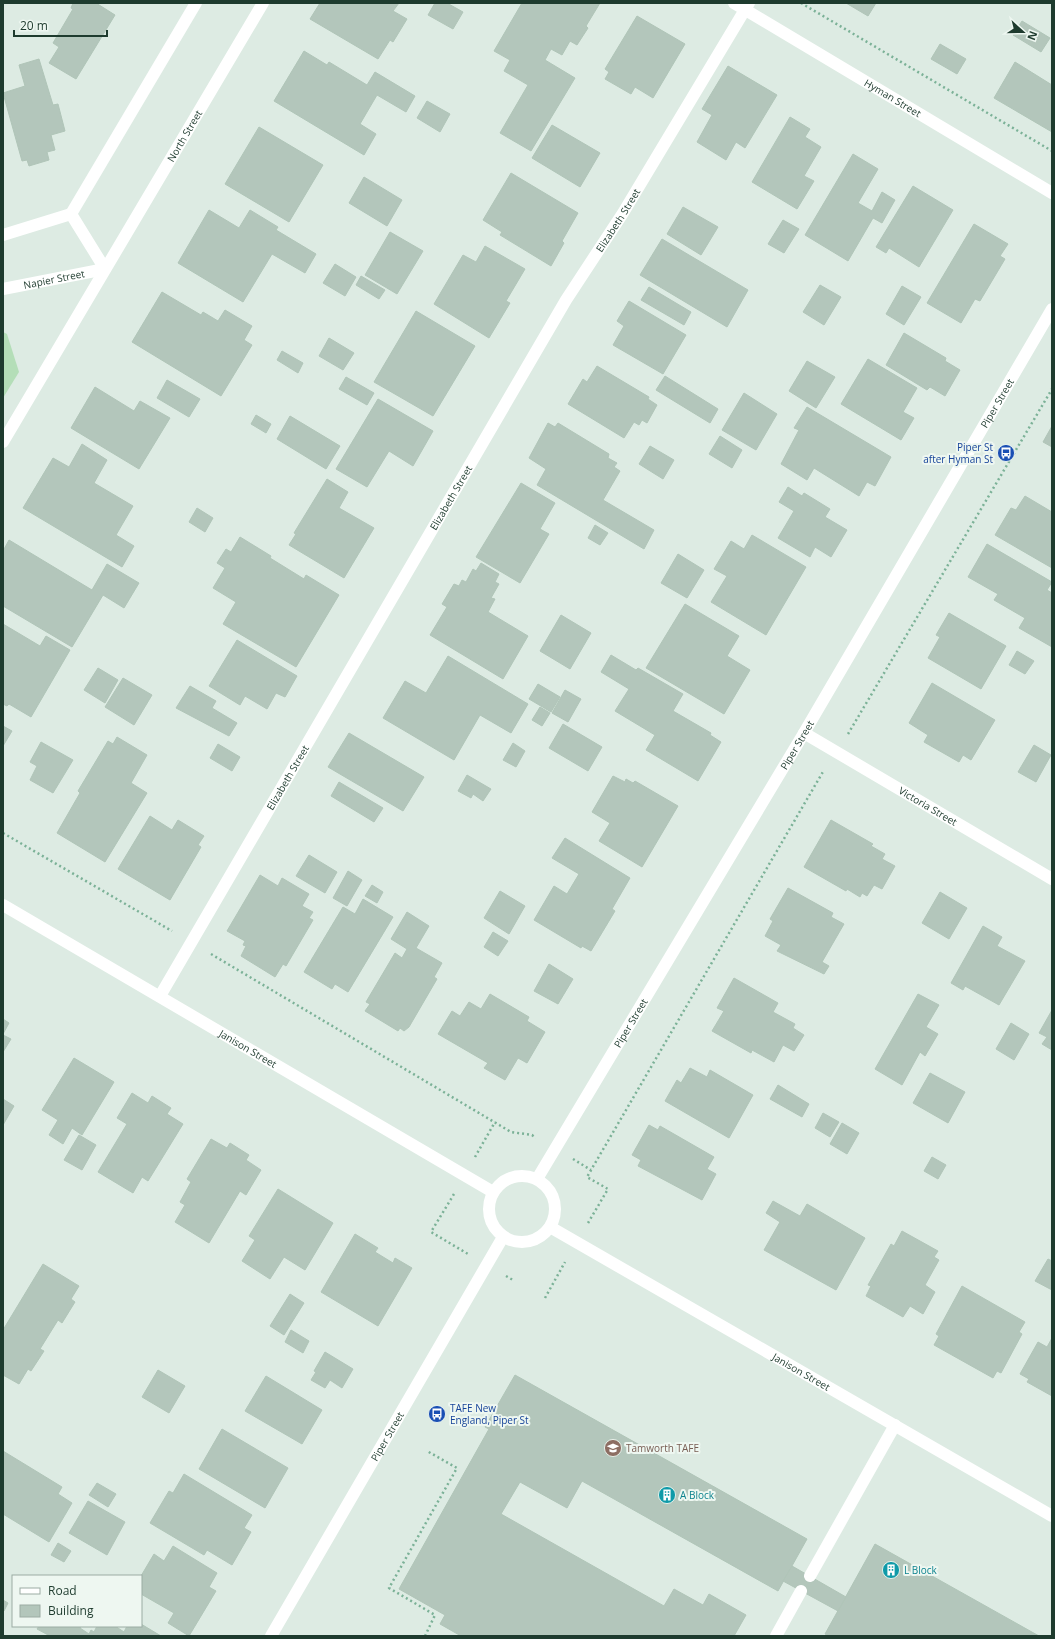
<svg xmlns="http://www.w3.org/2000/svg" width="1055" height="1639" font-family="'Open Sans',sans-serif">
	<rect width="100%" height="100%" fill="#ddebe3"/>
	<polygon fill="#b4deb8" points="3,332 7,334 19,372 3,398"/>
	<g fill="#b3c6bb" stroke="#b0c5b8">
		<polygon points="73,3 96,3 115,15 76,79 49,63 59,47 53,43 73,9 71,8"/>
		<polygon points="320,3 399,3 393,11 407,19 393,42 390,40 378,59 310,19"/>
		<polygon points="435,3 447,3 463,12 453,29 428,15"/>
		<polygon points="522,3 600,3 586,26 588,28 577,45 570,41 562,55 551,49 545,60 575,78 531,151 500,133 528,85 504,71 510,60 494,51"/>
		<polygon points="846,3 876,3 868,16"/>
		<polygon points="637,16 685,44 653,98 635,87 631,94 605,79 609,72 605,69"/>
		<polygon points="1022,21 1050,38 1041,52 1013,35"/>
		<polygon points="940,44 966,59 957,74 931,59"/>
		<polygon points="304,51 327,65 329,62 367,85 375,72 415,96 406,112 377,95 360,124 376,134 364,155 274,101"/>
		<polygon points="39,59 53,105 58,104 65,131 51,135 55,150 47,152 49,160 29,166 27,160 22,161 3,93 25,86 19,65"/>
		<polygon points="1015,62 1052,85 1052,132 994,98"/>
		<polygon points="728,66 777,95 745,148 736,142 726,160 697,142 712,115 702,109"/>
		<polygon points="427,101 450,114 440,132 417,118"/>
		<polygon points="790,117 810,129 805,137 821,147 804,176 814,181 797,209 752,182"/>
		<polygon points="552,125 600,153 580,187 532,158"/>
		<polygon points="259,127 323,165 289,222 225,184"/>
		<polygon points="853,154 878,169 858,203 872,211 882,192 895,200 882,223 873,218 848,261 805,235"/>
		<polygon points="511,173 578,213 562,241 564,243 551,266 500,235 502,232 483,220"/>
		<polygon points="364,177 402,200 387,226 349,203"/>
		<polygon points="913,186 953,210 919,267 889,248 886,253 876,247"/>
		<polygon points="683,207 718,227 701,255 667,234"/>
		<polygon points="209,210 239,228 250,210 278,227 276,230 316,254 305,273 272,254 243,302 178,263"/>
		<polygon points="783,220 799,229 784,253 768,244"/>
		<polygon points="974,224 1008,244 1000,256 1005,259 980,301 975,299 961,323 927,303"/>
		<polygon points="390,232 423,251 397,294 365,275"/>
		<polygon points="662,239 748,290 727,327 640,275"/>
		<polygon points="485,246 525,269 506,301 510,303 489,338 434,304 463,255 476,262"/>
		<polygon points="335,264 356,277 345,296 323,283"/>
		<polygon points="361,276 385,290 379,299 356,285"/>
		<polygon points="820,285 841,297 824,325 803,312"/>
		<polygon points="902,286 921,297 904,325 886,314"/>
		<polygon points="649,287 691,312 684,325 641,300"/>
		<polygon points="162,292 201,315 203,312 218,321 225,310 252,326 244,340 252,345 221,396 132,342"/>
		<polygon points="629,301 686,335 663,374 613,345 624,326 617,321"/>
		<polygon points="416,311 475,346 433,416 374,382"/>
		<polygon points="904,333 946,358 945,361 960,370 945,396 930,387 927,390 886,365"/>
		<polygon points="329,338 354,353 343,370 319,356"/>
		<polygon points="282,351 303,363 298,373 277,360"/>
		<polygon points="868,359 917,388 903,412 914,418 901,440 841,404"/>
		<polygon points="807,361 835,377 816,408 789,391"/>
		<polygon points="597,366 649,397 648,399 657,405 647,423 642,420 639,425 634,422 624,438 568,404 583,379 587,382"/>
		<polygon points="665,376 718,409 710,423 656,390"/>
		<polygon points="346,377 374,393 367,405 339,389"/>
		<polygon points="167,380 200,399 189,417 157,398"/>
		<polygon points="95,387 134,411 140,401 170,418 139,469 71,428"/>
		<polygon points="744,393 777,414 756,450 722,430"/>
		<polygon points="378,399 433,431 413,466 389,451 367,487 336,469"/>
		<polygon points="807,407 891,457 875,486 867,482 859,496 814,468 807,480 781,464 799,430 794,428"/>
		<polygon points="256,415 271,424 266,433 251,424"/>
		<polygon points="290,416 340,446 326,469 277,439"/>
		<polygon points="548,423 555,427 558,423 609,454 608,458 617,463 614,467 620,471 603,500 654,530 644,549 537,485 546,469 529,458"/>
		<polygon points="1052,426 1052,447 1043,442"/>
		<polygon points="720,436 742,450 732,468 709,454"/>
		<polygon points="82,444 107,460 94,483 133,506 116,535 134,546 122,567 23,508 53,458 69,467"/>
		<polygon points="650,446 674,460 663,479 639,464"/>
		<polygon points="327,479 348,492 339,508 374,528 344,578 289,545 296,534 294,533"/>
		<polygon points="521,483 555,503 540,529 549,534 520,583 476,557"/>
		<polygon points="788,487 802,496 804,493 830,509 825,517 847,530 831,557 815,547 810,557 778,538 794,511 779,502"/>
		<polygon points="1025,496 1052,512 1052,568 995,535 1011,508 1016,510"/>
		<polygon points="197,508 213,518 205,532 189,522"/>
		<polygon points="595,525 608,533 600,545 588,538"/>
		<polygon points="752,535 806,567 766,635 711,602 727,576 714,569 731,541 744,549"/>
		<polygon points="240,537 271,556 270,558 304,579 306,575 339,595 296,667 223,624 236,602 213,588 225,568 217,563 226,549 231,552"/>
		<polygon points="9,540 92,590 107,564 139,583 124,608 103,595 72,647 3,606 3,551"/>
		<polygon points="987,544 1052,582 1047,590 1052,593 1052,647 1019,628 1025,618 994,600 998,594 968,577"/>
		<polygon points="678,554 704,570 687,598 661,583"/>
		<polygon points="481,563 499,574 495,582 499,584 491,598 495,599 488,612 528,636 503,679 430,635 447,607 442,604 454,584 459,586 462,580 466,582 473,569 476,571"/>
		<polygon points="685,604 739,636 727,656 750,670 724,714 646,668"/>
		<polygon points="949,613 1006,646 981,689 928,658 940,637 936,635"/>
		<polygon points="561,615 591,633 570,669 540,651"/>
		<polygon points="3,624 40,646 46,636 70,650 31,717 9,704 7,706 3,704"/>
		<polygon points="237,640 297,676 285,697 276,693 267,709 245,696 240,705 209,686"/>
		<polygon points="1017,651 1034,661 1025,674 1009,665"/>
		<polygon points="611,655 636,670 638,668 683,694 673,711 711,733 710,735 721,742 698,781 646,750 655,735 615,711 629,689 601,672"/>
		<polygon points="448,656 528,704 511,733 480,715 454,760 383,718 405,681 426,693"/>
		<polygon points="98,668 118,680 105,703 84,690"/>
		<polygon points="123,678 152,695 134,725 105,707"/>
		<polygon points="932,683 995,720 971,760 963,755 959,762 924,742 928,735 909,723"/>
		<polygon points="538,684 560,697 551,712 529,699"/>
		<polygon points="190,686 216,701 212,708 237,723 229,736 176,708"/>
		<polygon points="565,690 581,699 568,722 552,713"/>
		<polygon points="540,707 550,713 542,726 532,720"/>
		<polygon points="563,724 602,747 588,771 549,748"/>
		<polygon points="3,726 12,731 3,746"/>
		<polygon points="349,733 424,777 403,811 328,767"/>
		<polygon points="117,737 147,755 131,783 147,793 105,862 57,833 80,793 78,791 108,741 113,744"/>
		<polygon points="41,742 73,760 53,793 30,780 37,766 30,762"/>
		<polygon points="513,743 525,751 516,767 503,760"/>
		<polygon points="218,744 240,757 232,771 210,758"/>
		<polygon points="1034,745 1051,755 1036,782 1018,772"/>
		<polygon points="467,775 491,789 483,801 473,794 471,798 458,791"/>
		<polygon points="613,776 625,782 626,779 633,783 635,781 678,806 642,867 599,841 610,823 592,812"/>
		<polygon points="339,782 383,808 374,822 331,796"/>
		<polygon points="150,816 172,830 178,820 204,836 198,845 201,847 170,900 118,869"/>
		<polygon points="831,820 873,844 871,846 885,854 882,859 895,866 882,889 874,885 867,896 862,893 860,897 847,889 846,891 804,867"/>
		<polygon points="565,838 630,878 612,909 615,911 591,951 582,946 581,948 534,920 554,886 567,894 579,874 552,858"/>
		<polygon points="309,855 337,872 325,893 296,876"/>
		<polygon points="348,871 362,880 347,906 333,898"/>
		<polygon points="260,875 278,886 282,878 309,894 302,906 313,912 309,918 313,920 286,966 283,964 275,977 241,956 246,946 243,945 245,941 227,931"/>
		<polygon points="372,885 383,892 377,903 365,896"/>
		<polygon points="788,888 833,913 831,917 844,924 822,962 829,966 824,974 777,951 781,945 765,936 773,921 770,919"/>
		<polygon points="500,891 525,906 509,934 484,918"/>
		<polygon points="940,892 967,908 949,939 922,923"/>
		<polygon points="363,899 393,917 348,992 335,984 332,989 304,972 343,907 355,914"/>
		<polygon points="407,912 429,926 416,948 442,963 434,977 437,979 409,1027 404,1031 400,1028 398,1031 365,1011 370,1004 366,1002 395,953 402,958 407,949 391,939"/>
		<polygon points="983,926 1002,937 997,946 1025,961 999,1005 965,986 963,990 951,983"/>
		<polygon points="493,932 508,941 498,956 484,947"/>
		<polygon points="549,964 573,979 558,1004 534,991"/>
		<polygon points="734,978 778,1003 773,1012 795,1024 793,1028 804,1035 794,1051 783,1045 774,1062 752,1050 751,1053 712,1031 724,1011 717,1008"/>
		<polygon points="490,994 529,1017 527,1021 545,1032 527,1063 518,1058 505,1080 484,1068 488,1063 438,1034 452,1011 460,1016 469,1002 481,1009"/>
		<polygon points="918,994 939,1005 926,1027 938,1034 925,1056 920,1052 902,1085 875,1069"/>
		<polygon points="1052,1010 1052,1050 1042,1044 1047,1037 1039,1033"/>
		<polygon points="3,1019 9,1023 3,1034"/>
		<polygon points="1011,1023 1029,1034 1014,1060 996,1049"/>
		<polygon points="3,1035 11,1039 3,1052"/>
		<polygon points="74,1058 114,1082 82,1135 72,1128 63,1144 49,1135 58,1120 42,1110"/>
		<polygon points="690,1068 707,1077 710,1070 753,1095 729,1138 665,1101 677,1080 681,1083"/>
		<polygon points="930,1073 965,1092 948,1123 913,1103"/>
		<polygon points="778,1085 809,1104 802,1117 770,1099"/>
		<polygon points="132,1093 148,1103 152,1096 171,1108 167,1114 183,1124 148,1181 142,1177 133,1193 98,1172 127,1124 117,1118"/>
		<polygon points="3,1099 14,1106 3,1125"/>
		<polygon points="823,1113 839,1122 830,1137 815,1128"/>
		<polygon points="842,1123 859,1133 847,1154 830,1144"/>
		<polygon points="649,1125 658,1130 660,1126 714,1157 707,1169 716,1174 702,1200 638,1166 641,1160 632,1155"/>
		<polygon points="79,1135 96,1145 82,1170 64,1160"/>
		<polygon points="211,1139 227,1148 230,1143 249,1155 246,1160 261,1170 246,1195 240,1191 209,1243 175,1222 185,1205 180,1202 191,1182 187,1179"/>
		<polygon points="932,1157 946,1165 938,1179 924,1171"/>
		<polygon points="278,1189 333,1223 305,1270 284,1257 270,1279 242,1261 255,1240 249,1236"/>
		<polygon points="773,1201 800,1216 807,1204 865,1238 836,1290 764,1250 780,1222 766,1213"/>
		<polygon points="902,1231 938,1251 934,1257 939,1260 925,1285 935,1292 923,1314 910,1306 903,1317 866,1296 871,1286 868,1285 891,1244 894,1246"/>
		<polygon points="355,1234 378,1248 375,1252 393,1263 395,1258 412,1268 378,1326 321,1292"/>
		<polygon points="1048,1259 1052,1261 1052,1290 1035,1281"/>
		<polygon points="43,1264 79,1286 71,1299 75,1302 62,1323 58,1320 40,1349 44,1351 31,1371 28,1369 19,1384 3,1375 3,1330"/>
		<polygon points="962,1286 1025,1322 1019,1332 1022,1334 1001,1373 997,1371 993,1378 934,1345 939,1336 936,1334"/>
		<polygon points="290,1294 304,1303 284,1335 270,1326"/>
		<polygon points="291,1330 309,1341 303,1353 285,1342"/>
		<polygon points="1052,1338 1052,1396 1027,1382 1029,1379 1020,1374 1038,1342 1047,1347"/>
		<polygon points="325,1352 353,1369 342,1388 330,1380 325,1388 311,1380 316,1372 314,1371"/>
		<polygon points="158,1370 185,1386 169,1413 142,1397"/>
		<polygon points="515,1375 807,1539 778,1591 582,1481 567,1508 520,1482 501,1514 664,1606 674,1589 703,1605 709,1594 746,1615 734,1636 461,1636 440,1624 445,1615 399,1589 489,1429 485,1427"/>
		<polygon points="266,1376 322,1410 302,1444 245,1411"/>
		<polygon points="222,1429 288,1468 265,1508 199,1469"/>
		<polygon points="3,1451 62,1487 58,1494 72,1503 49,1542 3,1514"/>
		<polygon points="184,1474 252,1515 244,1528 251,1532 232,1565 207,1550 204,1555 150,1523 169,1491 173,1493"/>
		<polygon points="97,1483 116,1494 108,1507 89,1495"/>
		<polygon points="88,1501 125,1522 107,1555 69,1533"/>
		<polygon points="58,1543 71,1551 64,1562 51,1555"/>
		<polygon points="875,1544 1039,1636 829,1636 825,1634"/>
		<polygon points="173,1546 217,1573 209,1587 216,1591 189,1636 168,1623 174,1613 141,1594 141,1576 154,1554 164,1561"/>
		<polygon points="792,1566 846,1597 838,1611 783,1581"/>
		<polygon points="3,1600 8,1603 4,1611 3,1611"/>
		<polygon points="141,1624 161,1636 50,1636 37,1629 39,1626 81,1626 80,1628 89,1634 91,1630 94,1632 97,1626 115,1626 124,1632 127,1626 141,1626"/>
	</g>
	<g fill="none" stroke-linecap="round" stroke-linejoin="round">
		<g stroke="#7bb197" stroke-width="2.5" stroke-dasharray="2 3" stroke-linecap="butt">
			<polyline points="801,3 1052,151"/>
			<polyline points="848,734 1052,389"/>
			<polyline points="3,833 172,931"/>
			<polyline points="211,954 511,1132 532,1135 536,1138"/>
			<polyline points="475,1157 495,1122"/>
			<polyline points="573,1159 591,1170"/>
			<polyline points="454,1194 431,1232 468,1254"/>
			<polyline points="588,1223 608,1189 587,1177 824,770"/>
			<polyline points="506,1276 513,1280"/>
			<polyline points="545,1298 565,1262"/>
			<polyline points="425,1636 435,1615 389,1588 457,1468 427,1451"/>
		</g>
		<g stroke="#fff" stroke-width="12">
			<polyline points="810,1576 895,1425"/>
			<polyline points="776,1636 801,1591"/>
		</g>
		<g stroke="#fff" stroke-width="12">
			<path id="s1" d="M734 3 1052 193"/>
			<polyline points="71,214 196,3"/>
			<polyline points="3,235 71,214"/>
			<path id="s2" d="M3 289 105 269 71 214"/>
			<path id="s3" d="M3 442 263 3"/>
			<path id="s4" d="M804 733 1052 879"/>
			<path id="s5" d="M3 905 493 1192"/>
			<path id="s6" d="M160 996 566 300 623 213 749 3"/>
			<circle cx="522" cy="1209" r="33"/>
			<path id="s7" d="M537 1179 804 733 1052 309"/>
			<path id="s8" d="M550 1227 1052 1516"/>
			<path id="s9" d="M271 1636 503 1237"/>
		</g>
	</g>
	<defs>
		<g id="bus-disc" transform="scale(0.9)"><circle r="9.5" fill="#1a4fb4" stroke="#eef7f1"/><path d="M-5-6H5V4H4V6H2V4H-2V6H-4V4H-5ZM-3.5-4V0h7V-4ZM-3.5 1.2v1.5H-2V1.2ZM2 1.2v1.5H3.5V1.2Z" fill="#fff"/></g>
		<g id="university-disc" transform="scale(0.9)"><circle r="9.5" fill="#8d6e63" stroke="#eef7f1"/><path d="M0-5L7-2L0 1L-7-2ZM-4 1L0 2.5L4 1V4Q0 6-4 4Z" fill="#fff"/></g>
		<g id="building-disc" transform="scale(0.9)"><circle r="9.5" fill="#0f9aa8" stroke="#eef7f1"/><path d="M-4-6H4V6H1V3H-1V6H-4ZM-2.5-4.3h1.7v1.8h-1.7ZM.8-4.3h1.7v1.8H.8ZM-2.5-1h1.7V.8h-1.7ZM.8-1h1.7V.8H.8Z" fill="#fff"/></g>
	</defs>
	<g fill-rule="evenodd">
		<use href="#bus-disc" x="1006" y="453"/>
		<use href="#bus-disc" x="437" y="1414"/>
		<use href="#university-disc" x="613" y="1448"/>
		<use href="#building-disc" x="667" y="1495"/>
		<use href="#building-disc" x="891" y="1570"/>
	</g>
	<g text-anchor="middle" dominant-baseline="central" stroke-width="4" stroke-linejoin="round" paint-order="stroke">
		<g font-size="10" fill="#1e3b2e" stroke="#eef7f1">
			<text stroke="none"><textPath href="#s1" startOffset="185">Hyman Street</textPath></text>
			<text stroke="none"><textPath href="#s3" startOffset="356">North Street</textPath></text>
			<text stroke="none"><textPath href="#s6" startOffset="901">Elizabeth Street</textPath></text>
			<text stroke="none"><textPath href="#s2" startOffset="52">Napier Street</textPath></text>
			<text stroke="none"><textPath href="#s7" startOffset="902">Piper Street</textPath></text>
			<text stroke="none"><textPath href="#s6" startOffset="577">Elizabeth Street</textPath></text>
			<text stroke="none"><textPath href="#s7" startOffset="506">Piper Street</textPath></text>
			<text stroke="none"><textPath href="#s6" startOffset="253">Elizabeth Street</textPath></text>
			<text stroke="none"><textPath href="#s4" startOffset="144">Victoria Street</textPath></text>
			<text stroke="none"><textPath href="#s7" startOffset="182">Piper Street</textPath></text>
			<text stroke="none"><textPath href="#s5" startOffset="284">Janison Street</textPath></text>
			<text stroke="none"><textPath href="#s8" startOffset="290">Janison Street</textPath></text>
			<text stroke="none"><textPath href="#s9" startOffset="231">Piper Street</textPath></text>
		</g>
		<g font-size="10" fill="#164399" stroke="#eef7f1" text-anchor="end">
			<text x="993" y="447">Piper St<tspan x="993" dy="12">after Hyman St</tspan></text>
			<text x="450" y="1408" text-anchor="start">TAFE New<tspan x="450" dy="12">England, Piper St</tspan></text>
		</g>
		<g font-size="10" fill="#785e54" stroke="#eef7f1" text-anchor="start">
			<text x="626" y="1448">Tamworth TAFE</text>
		</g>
		<g font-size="10" fill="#0d838f" stroke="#eef7f1" text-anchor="start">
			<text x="680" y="1495">A Block</text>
			<text x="904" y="1570">L Block</text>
		</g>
	</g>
	<rect width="1055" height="1639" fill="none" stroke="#1e3b2e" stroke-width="8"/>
	<rect x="12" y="1575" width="130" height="52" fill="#eef7f1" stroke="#9baca3"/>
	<rect x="20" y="1588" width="20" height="6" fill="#ffffff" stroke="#9baca3"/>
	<text x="48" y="1595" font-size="12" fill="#1e3b2e">Road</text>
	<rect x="20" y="1605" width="20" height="12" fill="#b3c6bb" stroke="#9baca3"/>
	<text x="48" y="1615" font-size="12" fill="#1e3b2e">Building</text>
	<g transform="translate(1023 32) rotate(111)" stroke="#eef7f1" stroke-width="3" paint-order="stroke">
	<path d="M0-3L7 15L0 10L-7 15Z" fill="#1e3b2e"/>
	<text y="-6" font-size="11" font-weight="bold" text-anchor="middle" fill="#1e3b2e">N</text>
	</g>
	<path d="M14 30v6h93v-6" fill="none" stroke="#1e3b2e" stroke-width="2"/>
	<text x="20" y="30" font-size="12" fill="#1e3b2e" stroke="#eef7f1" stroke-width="3" paint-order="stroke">20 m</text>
</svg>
